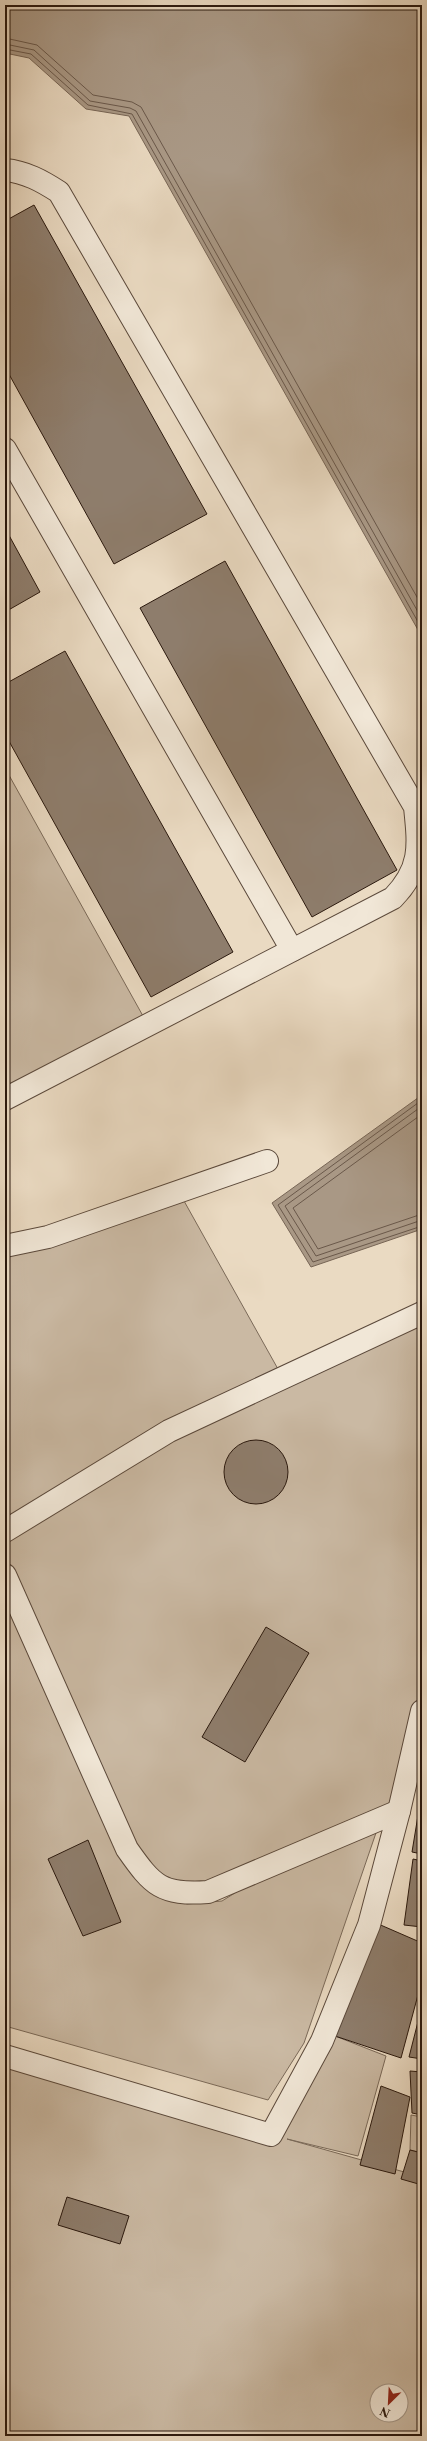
<svg xmlns="http://www.w3.org/2000/svg" width="427" height="2441" font-family="'Libre Caslon Text',serif">
	<rect width="100%" height="100%" fill="#eadac2"/>
	<filter id="stains"><feTurbulence type="fractalNoise" baseFrequency=".005" numOctaves="4"/><feColorMatrix values="0 0 0 0 .2 0 0 0 0 .09 0 0 0 0 .02 0 0 0 .5 -.17"/></filter>
	<radialGradient id="worn" r=".72"><stop offset=".6" stop-color="#630" stop-opacity="0"/><stop offset="1" stop-color="#630" stop-opacity=".3"/></radialGradient>
	<g fill="#cab9a3" stroke="#7a6958" fill-rule="evenodd">
		<polygon points="5,768 148,1025 5,1099"/>
		<polygon points="179,1192 283,1378 422,1313 422,1711 399,1811 208,1892 147,1877 5,1574 5,1531 160,1436 5,1518 5,1246"/>
		<polygon points="5,1594 126,1862 144,1888 187,1904 222,1901 259,1878 378,1827 304,2043 268,2100 5,2026"/>
		<path d="M335 2036 386 2056 358 2156 287 2139 422 2177V2436H5V2056L271 2135ZM377 2391H401V2415H377Z"/>
		<polygon points="411,2115 422,2117 422,2153 410,2150"/>
	</g>
	<g fill="#a99885" stroke="#776555">
		<polygon points="5,5 422,5 422,637 129,116 86,109 29,58 5,53"/>
		<polygon points="422,1095 422,1229 311,1267 272,1203"/>
	</g>
	<g fill="none" stroke-linecap="round" stroke-linejoin="round">
		<g stroke="#6a584a" stroke-width="1">
			<polyline points="5,38 37,45 93,95 132,102 141,107 422,606"/>
			<polyline points="5,44 34,50 90,101 130,108 136,111 422,619"/>
			<polyline points="5,49 31,54 88,105 132,114 422,629"/>
			<polyline points="422,1100 278,1205 313,1262 422,1226"/>
			<polyline points="422,1106 285,1206 316,1256 422,1220"/>
			<polyline points="422,1114 293,1208 318,1249 422,1214"/>
		</g>
	</g>
	<g fill="#8e7d6c" stroke="#2b190e">
		<polygon points="34,205 207,514 114,564 5,367 5,221"/>
		<polygon points="5,528 40,592 5,612"/>
		<polygon points="225,561 397,870 312,917 140,608"/>
		<polygon points="65,651 233,952 151,997 5,734 5,684"/>
		<circle cx="256" cy="1472" r="32"/>
		<polygon points="266,1627 309,1653 245,1762 202,1737"/>
		<polygon points="422,1791 422,1854 412,1852"/>
		<polygon points="88,1840 121,1922 83,1936 48,1859"/>
		<polygon points="413,1859 422,1861 422,1927 404,1925"/>
		<polygon points="376,1923 422,1943 422,1980 401,2058 335,2036"/>
		<polygon points="422,2006 422,2059 409,2057"/>
		<polygon points="410,2071 422,2072 422,2115 412,2113"/>
		<polygon points="381,2086 410,2097 395,2174 360,2165"/>
		<polygon points="410,2150 422,2153 422,2185 401,2179"/>
		<polygon points="67,2197 129,2216 120,2244 58,2225"/>
	</g>
	<g fill="none" stroke-linecap="round" stroke-linejoin="round">
		<g stroke="#5b493b" stroke-width="24">
			<g id="minor">
				<path d="M5 170C26 172 42 181 59 192L415 807C419 846 422 868 393 898L5 1099"/>
				<polyline points="5,449 292,950"/>
				<polyline points="5,1246 48,1237 267,1161"/>
				<polyline points="5,1531 169,1431 422,1313"/>
				<path d="M5 1575 127 1849C153 1886 161 1895 208 1892L399 1811"/>
				<polyline points="5,2056 271,2135 322,2041 369,1925 399,1811 422,1711"/>
			</g>
		</g>
		<use href="#minor" stroke="#f1e7d7" stroke-width="22"/>
	</g>
	<rect width="427" height="2441" fill="none" stroke="#eadac2" stroke-width="20"/>
	<rect x="6" y="6" width="415" height="2429" fill="none" stroke="#2b190e" stroke-width="2"/>
	<rect x="10" y="10" width="407" height="2421" fill="none" stroke="#2b190e"/>
	<g transform="translate(389 2403) rotate(204)"><circle r="19" fill="#f1e7d7" stroke="#a29587"/>
	<path d="M0-3L7 15L0 10L-7 15Z" fill="#8f2418"/>
	<text y="-6" font-size="11" font-weight="bold" text-anchor="middle" fill="#2b190e">N</text>
	</g>
	<rect width="100%" height="100%" filter="url(#stains)"/>
	<rect width="100%" height="100%" fill="url(#worn)"/>
</svg>
